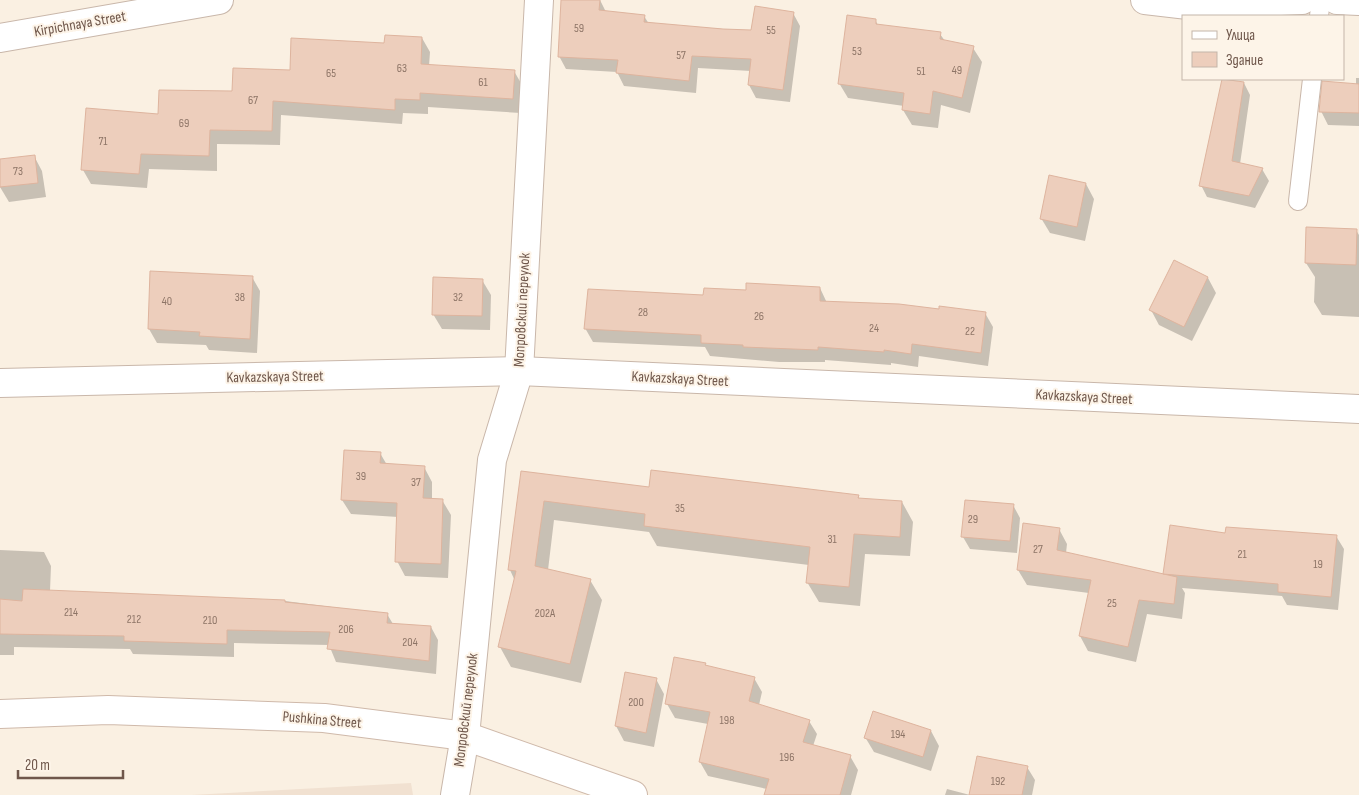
<svg xmlns="http://www.w3.org/2000/svg" width="1359" height="795" font-family="'Sofia Sans Condensed',sans-serif">
	<rect width="100%" height="100%" fill="#faf0e2"/>
	<polygon fill="#f1e1d1" points="411,783 413,795 191,795"/>
	<g fill="#0003">
		<polygon points="562,0 600,0 606,12 644,16 649,24 752,31 793,13 800,26 790,102 756,98 749,85 751,71 698,68 696,93 624,86 617,72 566,69 559,56"/>
		<polygon points="875,20 878,25 940,34 945,41 973,48 982,62 970,113 941,105 938,128 912,125 903,110 904,106 848,98 839,83"/>
		<polygon points="422,38 430,52 429,66 514,71 522,85 521,113 428,107 428,114 403,113 402,124 281,115 280,145 217,144 217,171 149,169 147,188 91,184 83,170 160,115 291,71 386,44"/>
		<polygon points="1356,78 1359,78 1359,126 1328,125 1321,111 1356,85"/>
		<polygon points="1224,79 1244,83 1250,95 1240,164 1262,169 1269,181 1255,208 1207,197 1201,185"/>
		<polygon points="34,156 42,171 46,197 9,202 0,187 0,160"/>
		<polygon points="1086,184 1094,199 1085,241 1050,233 1041,218"/>
		<polygon points="1356,230 1359,235 1359,317 1322,315 1314,302 1315,277 1306,263"/>
		<polygon points="1175,262 1208,278 1216,293 1192,341 1159,325 1151,310"/>
		<polygon points="252,277 260,291 257,353 209,350 206,345 157,343 149,329"/>
		<polygon points="482,280 491,295 490,330 442,329 433,314"/>
		<polygon points="820,288 827,303 985,313 993,327 988,366 919,356 918,367 891,363 891,365 825,360 825,362 779,362 710,356 705,347 593,342 585,328 705,296"/>
		<polygon points="380,453 387,465 424,467 432,482 432,499 442,500 451,515 448,578 405,576 397,561 398,517 351,514 342,500"/>
		<polygon points="522,473 650,489 858,496 860,500 902,502 913,522 910,556 865,554 860,606 819,602 807,582 809,565 657,546 649,532 554,520 548,570 590,580 602,600 581,683 511,667 500,647 515,581 510,570"/>
		<polygon points="1013,505 1020,518 1017,553 970,549 963,537"/>
		<polygon points="1059,529 1067,544 1066,553 1166,576 1164,573 1227,534 1336,536 1344,549 1338,610 1287,605 1282,596 1182,588 1185,593 1182,619 1147,614 1136,662 1088,651 1080,636 1089,593 1027,585 1018,570"/>
		<polygon points="0,550 44,552 51,566 50,591 285,601 387,614 393,624 431,627 438,640 436,674 336,662 329,645 234,643 234,657 133,654 130,649 14,647 14,655 0,655"/>
		<polygon points="705,664 707,667 754,678 762,692 759,705 809,721 817,734 813,746 850,756 858,770 851,795 767,795 767,789 708,776 700,762 708,724 675,718 667,704"/>
		<polygon points="656,679 664,694 654,747 624,741 616,726"/>
		<polygon points="931,731 939,746 931,771 874,752 865,737"/>
		<polygon points="1027,767 1035,780 1032,795 945,795 947,789 970,795"/>
	</g>
	<g fill="#edcebc" stroke="#deb49e">
		<polygon points="561,0 600,0 599,10 645,15 644,22 723,29 751,30 755,6 794,12 783,90 748,85 751,59 692,56 689,81 616,73 618,60 558,57"/>
		<polygon points="847,15 876,19 876,24 941,32 940,39 974,46 962,98 933,91 930,114 902,110 904,93 838,84"/>
		<polygon points="385,35 422,37 421,64 515,70 513,99 420,93 420,100 395,99 395,110 273,101 272,131 210,130 209,156 141,154 139,174 81,170 86,108 158,114 159,90 232,91 233,68 290,70 291,38 384,43"/>
		<polygon points="1222,79 1244,82 1232,161 1263,168 1249,196 1199,186"/>
		<polygon points="1322,81 1359,84 1359,113 1319,112"/>
		<polygon points="35,155 38,183 0,187 0,159"/>
		<polygon points="1049,175 1086,183 1077,227 1040,219"/>
		<polygon points="1306,227 1357,229 1356,265 1305,263"/>
		<polygon points="1174,260 1208,277 1184,327 1149,310"/>
		<polygon points="150,271 253,276 250,339 199,336 200,332 148,329"/>
		<polygon points="433,277 483,279 482,316 432,315"/>
		<polygon points="746,283 820,287 820,301 899,304 939,309 939,306 986,312 981,353 912,344 911,354 884,350 884,352 818,347 818,350 743,347 743,345 701,343 701,335 584,329 588,289 703,295 704,288 746,290"/>
		<polygon points="344,450 381,452 380,463 425,466 423,498 443,499 441,564 395,562 397,503 341,500"/>
		<polygon points="651,470 859,495 858,498 902,501 900,537 854,534 849,587 806,583 810,547 644,526 645,514 544,501 535,566 591,579 570,664 498,647 516,571 508,570 521,471 649,487"/>
		<polygon points="965,500 1014,504 1010,541 961,537"/>
		<polygon points="1023,523 1060,528 1057,550 1177,577 1174,604 1139,600 1128,647 1079,636 1091,580 1017,570"/>
		<polygon points="1170,525 1225,533 1226,527 1337,535 1331,597 1278,592 1278,584 1163,574"/>
		<polygon points="23,589 285,600 285,602 388,613 387,623 431,626 429,661 327,649 330,632 227,630 227,644 124,641 124,636 0,634 0,599 22,601"/>
		<polygon points="674,657 706,663 705,665 755,677 749,701 810,720 803,742 851,755 840,795 764,795 769,779 699,762 710,712 665,704"/>
		<polygon points="625,672 657,678 646,733 615,726"/>
		<polygon points="873,711 931,730 923,757 864,738"/>
		<polygon points="977,756 1028,766 1022,795 969,795"/>
	</g>
	<g fill="none" stroke-linecap="round" stroke-linejoin="round">
		<g stroke="#c9b7aa" stroke-width="20">
			<g id="service">
				<polyline points="1319,16 1321,0"/>
				<polyline points="1298,201 1312,79"/>
			</g>
		</g>
		<g stroke="#c9b7aa" stroke-width="30">
			<g id="minor">
				<polyline points="1145,0 1188,5 1302,0"/>
				<polyline points="1337,0 1359,1"/>
				<polyline points="0,38 219,0"/>
				<polyline points="0,383 519,371 1359,409"/>
				<polyline points="455,795 465,736 492,460 519,371 539,0"/>
			</g>
		</g>
		<g stroke="#cfb9aa" stroke-width="30">
			<polyline id="secondary" points="0,714 108,710 324,718 465,736 633,795"/>
		</g>
		<use href="#service" stroke="#fff" stroke-width="18"/>
		<use href="#minor" stroke="#fff" stroke-width="28"/>
		<use href="#secondary" stroke="#fff" stroke-width="28"/>
	</g>
	<g text-anchor="middle" dominant-baseline="central" stroke-width="4" stroke-linejoin="round" paint-order="stroke">
		<g font-size="12" fill="#8e7567">
			<text x="579" y="28">59</text>
			<text x="771" y="30">55</text>
			<text x="857" y="51">53</text>
			<text x="681" y="55">57</text>
			<text x="402" y="68">63</text>
			<text x="957" y="70">49</text>
			<text x="921" y="71">51</text>
			<text x="331" y="73">65</text>
			<text x="483" y="82">61</text>
			<text x="253" y="100">67</text>
			<text x="184" y="123">69</text>
			<text x="103" y="141">71</text>
			<text x="18" y="171">73</text>
			<text x="240" y="297">38</text>
			<text x="458" y="297">32</text>
			<text x="167" y="301">40</text>
			<text x="643" y="312">28</text>
			<text x="759" y="316">26</text>
			<text x="874" y="328">24</text>
			<text x="970" y="331">22</text>
			<text x="361" y="476">39</text>
			<text x="416" y="482">37</text>
			<text x="680" y="508">35</text>
			<text x="973" y="519">29</text>
			<text x="832" y="539">31</text>
			<text x="1038" y="549">27</text>
			<text x="1242" y="554">21</text>
			<text x="1318" y="564">19</text>
			<text x="1112" y="603">25</text>
			<text x="71" y="612">214</text>
			<text x="545" y="613">202А</text>
			<text x="134" y="619">212</text>
			<text x="210" y="620">210</text>
			<text x="346" y="629">206</text>
			<text x="410" y="642">204</text>
			<text x="636" y="702">200</text>
			<text x="727" y="720">198</text>
			<text x="898" y="734">194</text>
			<text x="787" y="757">196</text>
			<text x="998" y="781">192</text>
		</g>
		<g font-size="15" fill="#6f574b" stroke="#fdf4e8">
			<text transform="translate(80 24) rotate(-10)">Kirpichnaya Street</text>
			<text transform="translate(522 310) rotate(-87)">Мопровский переулок</text>
			<text transform="translate(275 377) rotate(-1)">Kavkazskaya Street</text>
			<text transform="translate(680 379) rotate(3)">Kavkazskaya Street</text>
			<text transform="translate(1084 397) rotate(3)">Kavkazskaya Street</text>
			<text transform="translate(466 710) rotate(-83)">Мопровский переулок</text>
			<text transform="translate(322 720) rotate(5)">Pushkina Street</text>
		</g>
	</g>
	<rect x="1182" y="15" width="162" height="65" fill="#fdf4e8" stroke="#c4b5a9"/>
	<rect x="1192" y="31" width="25" height="8" fill="#ffffff" stroke="#c4b5a9"/>
	<text x="1226" y="40" font-size="15" fill="#6f574b">Улица</text>
	<rect x="1192" y="52" width="25" height="15" fill="#edcebc" stroke="#c4b5a9"/>
	<text x="1226" y="65" font-size="15" fill="#6f574b">Здание</text>
	<path d="M18 770v8h105v-8" fill="none" stroke="#6f574b" stroke-width="2.5"/>
	<text x="25" y="770" font-size="15" fill="#6f574b" stroke="#fdf4e8" stroke-width="4" paint-order="stroke">20 m</text>
</svg>
